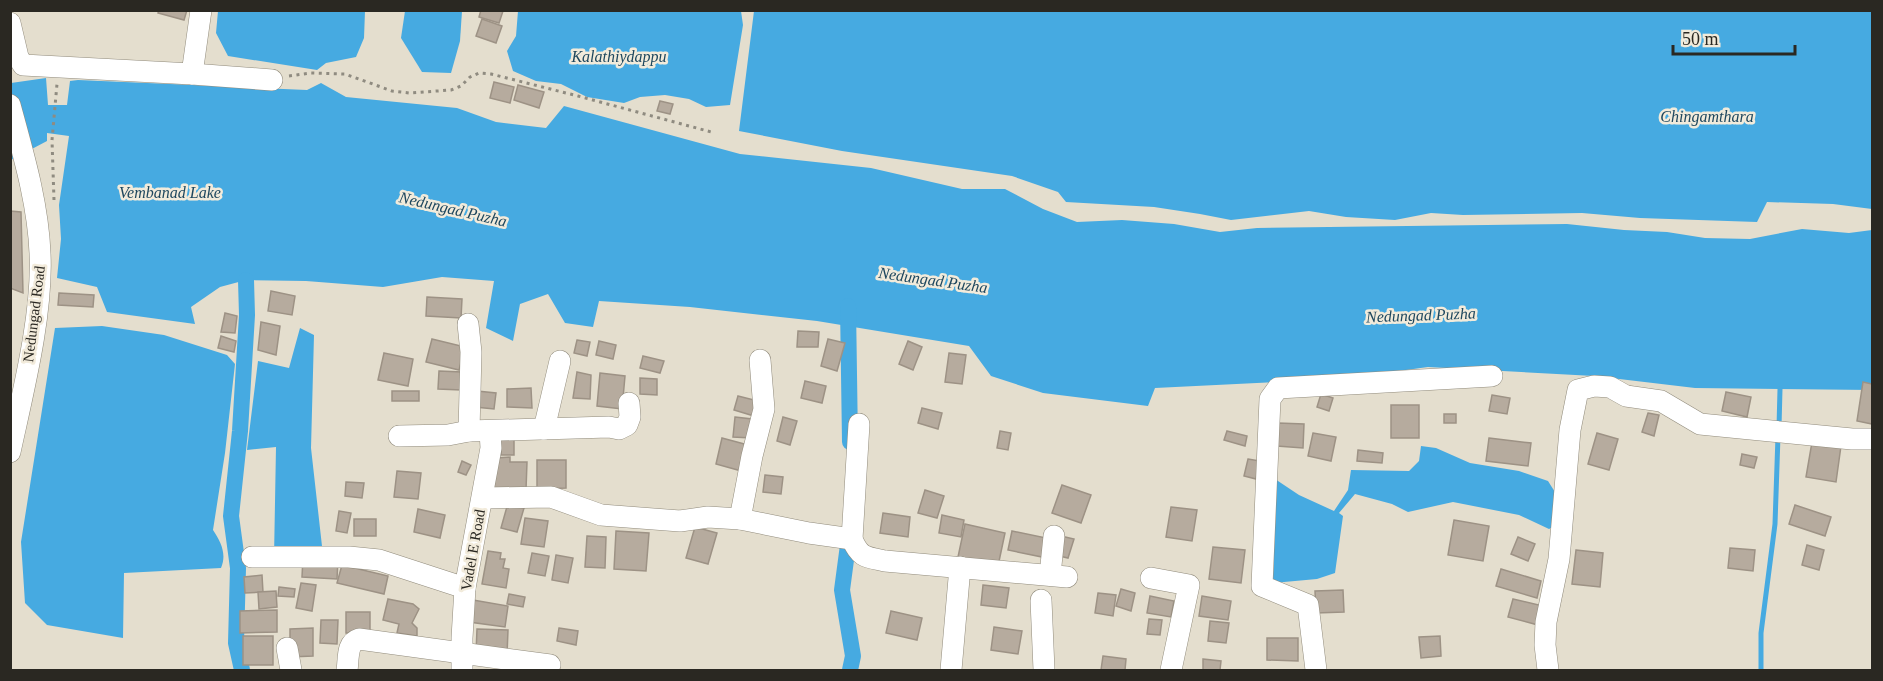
<svg xmlns="http://www.w3.org/2000/svg" width="1883" height="681" font-family="Georgia,serif">
	<rect width="100%" height="100%" fill="#e4dece"/>
	<g fill="#46aae1">
		<polygon points="218,11 365,11 364,38 356,57 326,63 317,70 228,56 216,33"/>
		<polygon points="405,11 462,11 460,41 451,73 422,72 401,38"/>
		<polygon points="518,11 741,11 743,25 730,105 706,107 689,99 665,95 640,97 624,103 587,97 561,84 536,81 513,71 507,51 516,36"/>
		<polygon points="754,11 1872,11 1872,209 1833,204 1767,202 1757,222 1640,218 1582,213 1463,215 1431,213 1395,220 1346,217 1309,211 1231,220 1200,214 1154,207 1066,202 1058,192 1012,176 842,151 739,131"/>
		<polygon points="46,78 48,105 67,105 70,81 78,80 307,90 321,83 346,97 457,108 496,122 546,128 564,106 740,154 871,168 962,189 1005,189 1043,209 1077,222 1122,220 1174,224 1220,232 1257,228 1567,224 1624,230 1667,232 1705,238 1750,239 1802,229 1849,233 1872,230 1872,390 1695,388 1594,376 1428,367 1340,379 1155,388 1148,406 1043,393 991,376 969,346 817,321 690,307 599,301 593,327 565,323 548,294 520,304 513,341 486,328 494,281 442,277 383,287 306,281 246,280 220,287 191,307 195,324 107,312 97,287 57,278 61,239 59,205 69,136 47,133 47,141 11,160 11,83"/>
		<path d="M102 326 164 335 227 355 235 364 225 453 213 530C221 542 227 554 221 568L124 573 123 638 47 625 25 603 21 542 55 328Z"/>
		<polygon points="300,328 314,335 311,448 323,555 274,558 276,447 247,450 258,361 289,368"/>
		<polygon points="1421,446 1436,448 1470,463 1519,471 1548,481 1560,500 1558,524 1549,529 1519,515 1453,502 1408,512 1392,504 1355,494 1339,513 1343,516 1335,573 1317,579 1273,583 1275,479 1299,495 1334,511 1348,490 1351,470 1409,471 1419,461"/>
	</g>
	<g fill="none" stroke-linecap="round" stroke-linejoin="round">
		<g stroke="#46aae1" stroke-width="5">
			<polyline points="1779,427 1780,389"/>
			<polyline points="1761,670 1761,633 1775,524 1778,436"/>
		</g>
		<g stroke="#46aae1" stroke-width="16">
			<polyline points="848,306 850,442"/>
			<polyline points="242,670 236,643 238,568 231,516 240,431 247,315 246,280"/>
			<polyline points="850,670 853,656 842,590 850,530"/>
		</g>
	</g>
	<g fill="#b6ab9e" stroke="#9d9285" stroke-width="1.5">
		<polygon points="159,10 187,10 184,20 158,13"/>
		<polygon points="481,10 503,11 499,23 479,17"/>
		<polygon points="482,19 502,26 496,43 476,36"/>
		<polygon points="494,82 514,87 510,103 490,98"/>
		<polygon points="518,85 544,92 539,108 514,100"/>
		<polygon points="660,101 673,104 670,114 657,111"/>
		<polygon points="10,211 21,212 23,293 10,288"/>
		<polygon points="271,291 295,296 292,315 268,311"/>
		<polygon points="59,293 94,295 93,307 58,305"/>
		<polygon points="427,297 462,299 461,318 426,316"/>
		<polygon points="225,313 237,316 235,333 221,332"/>
		<polygon points="261,322 280,326 276,355 258,350"/>
		<polygon points="798,331 819,332 818,347 797,347"/>
		<polygon points="221,336 236,341 234,352 218,348"/>
		<polygon points="432,339 465,347 459,370 426,362"/>
		<polygon points="828,339 845,343 837,371 821,366"/>
		<polygon points="577,340 590,342 587,356 574,353"/>
		<polygon points="599,341 616,345 613,359 596,355"/>
		<polygon points="908,341 922,347 913,370 899,364"/>
		<polygon points="384,353 413,359 408,386 378,380"/>
		<polygon points="949,353 966,355 962,384 945,382"/>
		<polygon points="643,356 664,361 660,373 640,368"/>
		<polygon points="439,371 462,372 461,390 438,389"/>
		<polygon points="577,372 591,375 590,399 573,398"/>
		<polygon points="600,373 625,376 622,409 597,406"/>
		<polygon points="640,378 657,379 657,395 640,394"/>
		<polygon points="805,381 826,386 822,403 801,398"/>
		<polygon points="1863,382 1872,384 1872,424 1857,421"/>
		<polygon points="531,388 532,408 507,407 507,389"/>
		<rect x="392" y="391" width="27" height="10"/>
		<polygon points="477,391 496,393 494,409 475,407"/>
		<polygon points="1726,392 1751,397 1747,417 1722,411"/>
		<polygon points="1321,394 1333,398 1329,411 1317,407"/>
		<polygon points="1492,395 1510,398 1507,414 1489,411"/>
		<polygon points="738,396 758,401 754,416 734,410"/>
		<rect x="1391" y="405" width="28" height="33"/>
		<polygon points="922,408 942,413 938,429 918,423"/>
		<polygon points="1648,413 1659,415 1654,436 1642,432"/>
		<rect x="1444" y="414" width="12" height="9"/>
		<polygon points="735,417 752,419 751,438 733,437"/>
		<polygon points="783,417 797,421 790,445 777,441"/>
		<polygon points="1278,423 1304,424 1303,448 1277,446"/>
		<polygon points="1000,431 1011,433 1008,450 997,448"/>
		<polygon points="1227,431 1247,436 1245,446 1224,440"/>
		<polygon points="514,433 514,455 501,455 501,443 495,444"/>
		<polygon points="1313,433 1336,437 1331,461 1308,456"/>
		<polygon points="1597,433 1618,439 1609,470 1588,464"/>
		<polygon points="722,438 752,446 745,472 716,464"/>
		<polygon points="1489,438 1531,443 1528,466 1486,461"/>
		<polygon points="1812,442 1841,446 1836,482 1806,477"/>
		<polygon points="1358,450 1383,453 1382,463 1357,461"/>
		<polygon points="1742,454 1757,457 1754,468 1740,465"/>
		<polygon points="510,457 510,462 527,462 526,490 494,489 496,458"/>
		<polygon points="1248,459 1260,461 1256,479 1244,476"/>
		<polygon points="537,460 566,460 566,488 537,489"/>
		<polygon points="462,461 471,465 466,475 458,472"/>
		<polygon points="397,471 421,473 418,499 394,497"/>
		<polygon points="765,475 783,477 781,494 763,492"/>
		<polygon points="346,482 364,483 362,498 345,496"/>
		<polygon points="1062,485 1091,495 1081,523 1052,513"/>
		<polygon points="925,490 944,496 937,518 918,513"/>
		<polygon points="508,503 524,508 517,532 501,528"/>
		<polygon points="1795,505 1831,517 1825,536 1789,524"/>
		<polygon points="1171,507 1197,510 1192,541 1166,537"/>
		<polygon points="418,509 445,515 440,538 414,532"/>
		<polygon points="339,511 351,513 347,533 336,531"/>
		<polygon points="883,513 910,517 908,537 880,533"/>
		<polygon points="942,515 964,520 961,537 939,533"/>
		<polygon points="525,518 548,521 544,547 521,544"/>
		<rect x="354" y="519" width="22" height="17"/>
		<polygon points="1454,520 1489,526 1483,561 1448,555"/>
		<polygon points="965,524 1005,533 998,566 958,557"/>
		<polygon points="695,527 717,533 708,564 686,558"/>
		<polygon points="616,531 649,533 646,571 614,569"/>
		<polygon points="1012,531 1051,539 1047,558 1008,550"/>
		<polygon points="587,536 606,537 605,568 585,567"/>
		<polygon points="1061,536 1074,539 1068,558 1055,555"/>
		<polygon points="1518,537 1535,544 1528,561 1511,554"/>
		<polygon points="1807,545 1824,550 1819,570 1802,565"/>
		<polygon points="1213,547 1245,550 1241,583 1209,579"/>
		<polygon points="1730,548 1755,550 1753,571 1728,568"/>
		<polygon points="1576,550 1603,553 1600,587 1572,584"/>
		<polygon points="488,551 501,553 500,559 505,559 503,568 509,569 506,588 482,584"/>
		<polygon points="532,553 549,556 545,576 528,573"/>
		<polygon points="556,555 573,558 568,583 552,580"/>
		<polygon points="303,557 338,559 337,579 302,577"/>
		<polygon points="342,565 388,576 384,594 337,583"/>
		<polygon points="1501,569 1541,581 1537,598 1496,586"/>
		<polygon points="262,575 263,592 245,593 244,577"/>
		<polygon points="301,583 316,585 312,611 296,608"/>
		<polygon points="983,585 1009,588 1006,608 981,605"/>
		<polygon points="279,587 295,589 294,597 278,596"/>
		<polygon points="1121,589 1135,593 1131,611 1116,606"/>
		<polygon points="1343,590 1344,612 1316,613 1315,591"/>
		<polygon points="276,591 277,607 259,609 258,592"/>
		<polygon points="1098,593 1116,595 1113,616 1095,613"/>
		<polygon points="509,594 525,597 523,607 507,604"/>
		<polygon points="1150,596 1174,601 1171,617 1147,613"/>
		<polygon points="1202,596 1231,601 1228,620 1199,616"/>
		<polygon points="388,599 413,604 419,609 412,623 417,628 417,636 397,633 399,624 383,620"/>
		<polygon points="1513,599 1543,606 1538,625 1508,617"/>
		<polygon points="473,600 508,606 505,627 469,622"/>
		<polygon points="277,610 277,632 240,633 240,611"/>
		<polygon points="891,611 922,618 917,640 886,633"/>
		<rect x="346" y="612" width="24" height="21"/>
		<polygon points="1149,619 1162,620 1160,635 1147,634"/>
		<polygon points="321,620 338,620 337,644 320,643"/>
		<polygon points="1210,621 1229,623 1226,643 1208,641"/>
		<polygon points="994,627 1022,631 1018,654 991,650"/>
		<polygon points="313,628 313,656 290,657 290,629"/>
		<polygon points="559,628 578,631 576,645 557,641"/>
		<polygon points="477,629 508,630 507,655 476,654"/>
		<rect x="243" y="636" width="30" height="29"/>
		<polygon points="1440,636 1441,656 1421,658 1419,637"/>
		<polygon points="1267,638 1298,638 1298,661 1267,660"/>
		<polygon points="1103,656 1126,659 1125,670 1101,670"/>
		<polygon points="1203,659 1221,661 1220,670 1203,670"/>
	</g>
	<g fill="none" stroke-linecap="round" stroke-linejoin="round">
		<g stroke="#918b7c" stroke-width="22">
			<g id="minor">
				<polyline points="10,23 18,57 23,65 192,74 201,10"/>
				<polyline points="192,74 272,80"/>
				<path d="M10 105C23 153 38 203 40 253 43 314 23 392 10 452"/>
				<polyline points="468,324 471,352 469,431"/>
				<path d="M859 424 852 539C860 558 866 557 885 561L1067 577"/>
				<polyline points="544,429 560,361"/>
				<polyline points="399,436 448,435 469,431 609,427 619,429 627,425 630,417 629,403"/>
				<polyline points="483,498 551,497 601,515 680,521 708,517 740,519 809,533 852,539"/>
				<polyline points="740,519 752,456 764,409 760,360"/>
				<polyline points="252,557 349,557 379,560 465,588"/>
				<polyline points="1050,575 1054,536"/>
				<polyline points="1151,578 1189,585 1171,670"/>
				<polyline points="1041,600 1044,670"/>
				<polyline points="287,648 291,670"/>
				<path d="M347 670C349 659 346 643 359 639L550 665"/>
				<polyline points="462,670 462,638 465,588 491,448 490,431"/>
				<polyline points="951,670 960,567"/>
				<polyline points="1316,670 1308,605 1262,586 1270,399 1278,388 1492,376"/>
				<polyline points="1548,670 1545,645 1546,622 1559,559 1570,430 1578,390 1594,386 1610,387 1626,396 1661,401 1700,424 1852,439 1872,439"/>
			</g>
		</g>
		<g stroke="#8f8b80" stroke-width="3" stroke-dasharray="3 4.5" stroke-linecap="butt">
			<polyline points="289,76 311,73 345,74 392,91 409,93 451,90 461,86 470,77 479,73 491,74 578,96 715,133"/>
			<polyline points="54,200 52,140 57,84"/>
		</g>
		<use href="#minor" stroke="#fff" stroke-width="21"/>
	</g>
	<g text-anchor="middle" dominant-baseline="central" stroke-width="5" stroke-linejoin="round" paint-order="stroke">
		<g font-size="15" fill="#2a2822" stroke="#f2ebdb">
			<text transform="translate(34 314) rotate(-83)">Nedungad Road</text>
			<text transform="translate(473 550) rotate(-80)">Vadel E Road</text>
		</g>
		<g font-size="16" font-style="italic" fill="#1e475e" stroke="#f2ebdb">
			<text x="619" y="56">Kalathiydappu</text>
			<text x="1707" y="116">Chingamthara</text>
			<text x="170" y="192">Vembanad Lake</text>
			<text transform="translate(453 209) rotate(13)">Nedungad Puzha</text>
			<text transform="translate(933 280) rotate(8)">Nedungad Puzha</text>
			<text transform="translate(1421 315) rotate(-2)">Nedungad Puzha</text>
		</g>
	</g>
	<rect width="1883" height="681" fill="none" stroke="#2a2822" stroke-width="24"/>
	<path d="M1673 45v9h122v-9" fill="none" stroke="#2a2822" stroke-width="3"/>
	<text x="1682" y="45" font-size="18" fill="#2a2822" stroke="#f2ebdb" stroke-width="4.5" paint-order="stroke">50 m</text>
</svg>
